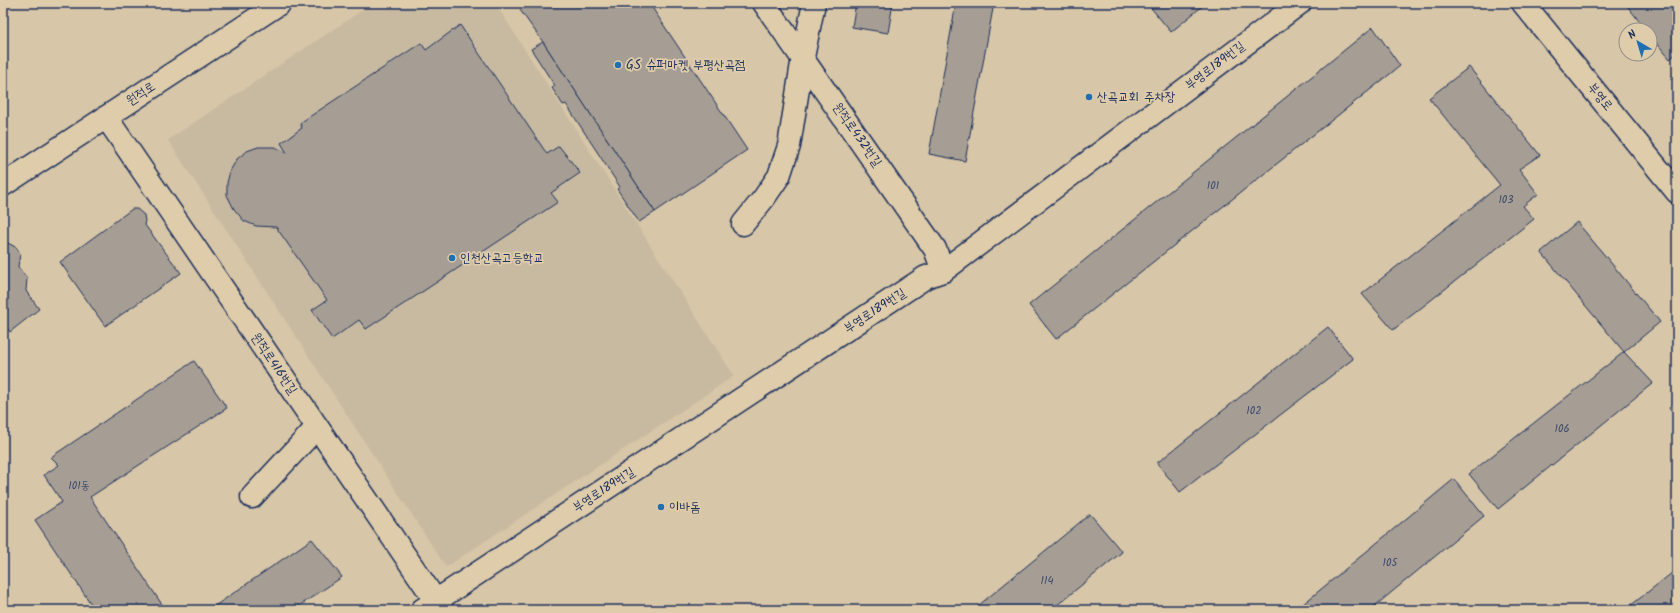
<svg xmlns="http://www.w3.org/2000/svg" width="1680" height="613" font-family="Kalam,'Poor Story',sans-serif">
	<rect width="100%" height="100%" fill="#d7c6a7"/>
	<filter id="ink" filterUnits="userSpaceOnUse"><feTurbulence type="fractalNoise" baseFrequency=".025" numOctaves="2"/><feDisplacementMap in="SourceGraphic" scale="8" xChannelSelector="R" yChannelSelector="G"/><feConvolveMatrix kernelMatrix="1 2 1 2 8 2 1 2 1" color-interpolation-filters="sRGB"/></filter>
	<g filter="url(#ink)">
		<polygon fill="#c8baa1" points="373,3 495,3 734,376 446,567 168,140"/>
		<g fill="#a69e94" stroke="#1b2f5e">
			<polygon points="533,3 649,3 747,150 655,212 543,42 520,10"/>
			<polygon points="856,3 893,3 888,33 852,27"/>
			<polygon points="956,3 994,3 965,161 929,154"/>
			<polygon points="1147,3 1205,3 1205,4 1171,32"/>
			<polygon points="1625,3 1677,3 1677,53 1670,59 1650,35 1650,30 1646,30"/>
			<polygon points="460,25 547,154 559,146 580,173 551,193 558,202 366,329 359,320 332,339 312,310 327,300 276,227 256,226 244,221 234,209 227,195 227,183 230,171 237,159 247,151 258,147 275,147 287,153 281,143 302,128 300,123 421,43 426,50"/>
			<polygon points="1373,27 1400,66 1056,339 1029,305"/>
			<polygon points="543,42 655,212 639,222 617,189 620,187 566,104 563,105 552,88 555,86 531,49"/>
			<polygon points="1469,67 1540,155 1519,169 1538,194 1523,206 1534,219 1393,330 1362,294 1500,185 1429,98"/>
			<polygon points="132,209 137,209 144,215 145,221 144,224 181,273 105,326 60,262"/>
			<polygon points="1577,222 1660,322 1624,352 1541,252"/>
			<polygon points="6,242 17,248 20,254 18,267 27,278 26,291 39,309 10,332 3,322 3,243"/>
			<polygon points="1328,327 1353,359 1180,492 1157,463"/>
			<polygon points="1624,352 1653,383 1498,509 1469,474"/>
			<polygon points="194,361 227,408 90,497 165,609 95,610 35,520 62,502 44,475 59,465 51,457"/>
			<polygon points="1677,401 1677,418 1669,407"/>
			<polygon points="1454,479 1484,516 1370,610 1296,610"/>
			<polygon points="1090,514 1122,552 1051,610 973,610"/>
			<polygon points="312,539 342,577 293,610 209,610"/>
			<polygon points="1677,569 1677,610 1625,610"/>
		</g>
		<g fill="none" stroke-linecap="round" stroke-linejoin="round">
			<g stroke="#1b2f5e" stroke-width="25">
				<g id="minor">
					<polyline points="764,3 935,249 943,271"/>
					<polyline points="1523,3 1677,192"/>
					<polyline points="106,117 442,610"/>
					<polyline points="743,224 764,198 779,176 789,146 803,57 814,3"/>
					<polyline points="252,497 317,427"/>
					<polyline points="422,610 926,277 943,271 1300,3"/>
				</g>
			</g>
			<g stroke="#1b2f5e" stroke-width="25">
				<polyline id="major" points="3,185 280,3"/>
			</g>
			<use href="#minor" stroke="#dfccaa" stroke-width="22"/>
			<use href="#major" stroke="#dfccaa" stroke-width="22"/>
		</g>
	</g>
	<g fill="#1f6fb2" stroke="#dfccaa" stroke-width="1.5">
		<circle cx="618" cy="65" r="4"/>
		<circle cx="1089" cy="97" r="4"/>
		<circle cx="452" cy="258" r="4"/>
		<circle cx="661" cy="507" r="4"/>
	</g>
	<g text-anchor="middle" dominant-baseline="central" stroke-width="3.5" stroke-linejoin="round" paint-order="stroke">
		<g font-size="11" fill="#3e4b6c">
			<text x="1213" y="186">101</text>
			<text x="1506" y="200">103</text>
			<text x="1254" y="411">102</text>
			<text x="1562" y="429">106</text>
			<text x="79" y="486">101동</text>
			<text x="1390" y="563">105</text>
			<text x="1047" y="581">114</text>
		</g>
		<g font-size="13" fill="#1b2f5e" stroke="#dfccaa" text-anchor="start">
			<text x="626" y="65">GS 슈퍼마켓 부평산곡점</text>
			<text x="1097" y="97">산곡교회 주차장</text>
			<text x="460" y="258">인천산곡고등학교</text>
			<text x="669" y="507">이바돔</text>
		</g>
		<g font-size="13" fill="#1b2f5e" stroke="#dfccaa">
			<text transform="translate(1215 66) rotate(-37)">부영로189번길</text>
			<text transform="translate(141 94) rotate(-33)">원적로</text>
			<text transform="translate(1600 97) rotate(51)">부영로</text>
			<text transform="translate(857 135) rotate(55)">원적로432번길</text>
			<text transform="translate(875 311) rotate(-33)">부영로189번길</text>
			<text transform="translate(274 364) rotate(56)">원적로416번길</text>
			<text transform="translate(604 490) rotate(-33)">부영로189번길</text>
		</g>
	</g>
	<rect width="1680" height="613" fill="none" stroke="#dfccaa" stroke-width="16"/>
	<rect x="8" y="8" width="1664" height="597" fill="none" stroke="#1b2f5e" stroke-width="1.5" filter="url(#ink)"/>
	<g transform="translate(1638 42) rotate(322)"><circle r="19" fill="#dfccaa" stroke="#918d8c"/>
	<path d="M0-3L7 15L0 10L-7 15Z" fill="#1f6fb2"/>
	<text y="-6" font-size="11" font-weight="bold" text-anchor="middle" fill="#1b2f5e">N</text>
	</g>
</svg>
